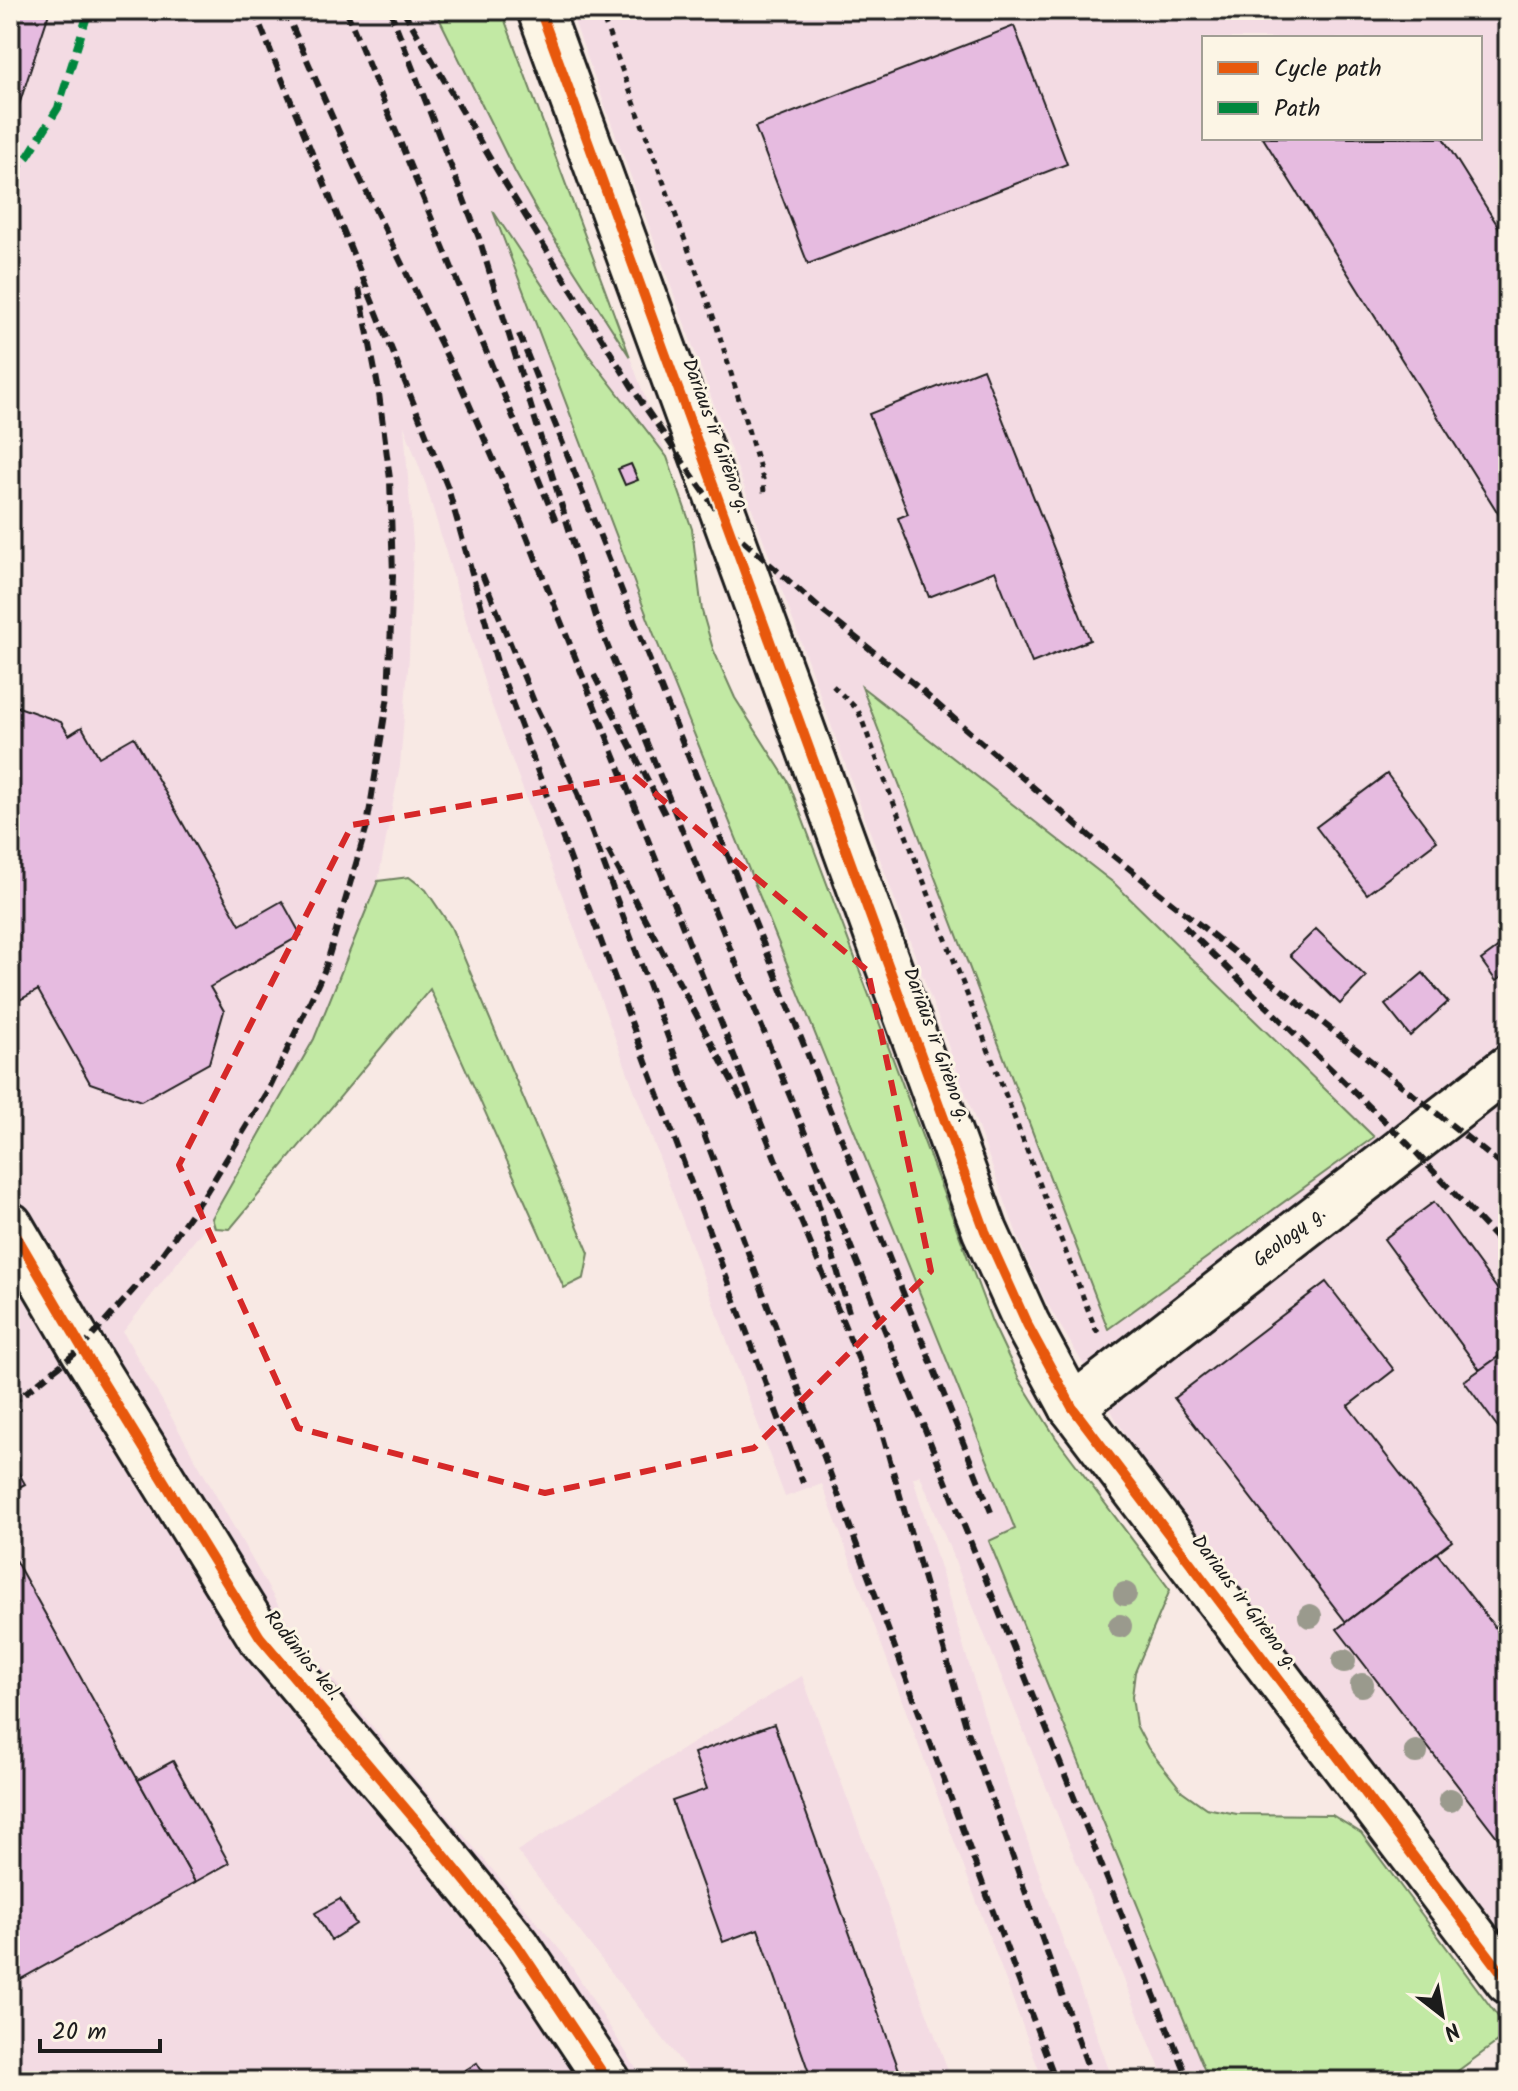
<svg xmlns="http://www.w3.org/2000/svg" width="1518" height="2091" font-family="Kalam,sans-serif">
	<rect width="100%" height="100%" fill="#f8e9e4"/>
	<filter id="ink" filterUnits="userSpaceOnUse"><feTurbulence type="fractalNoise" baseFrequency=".0125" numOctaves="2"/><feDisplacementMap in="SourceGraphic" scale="16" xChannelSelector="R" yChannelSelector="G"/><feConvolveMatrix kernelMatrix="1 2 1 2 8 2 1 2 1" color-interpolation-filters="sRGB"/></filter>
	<g filter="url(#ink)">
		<g fill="#f3dbe3" fill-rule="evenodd">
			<polygon points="10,10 435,10 515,172 542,220 630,357 667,457 590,357 495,215 653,632 1015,1530 989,1541 1209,2081 1165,2081 920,1475 913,1478 991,1738 1113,2081 1043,2081 822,1484 785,1497 488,695 426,485 404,426 413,544 409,656 400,766 378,881 314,1039 212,1218 123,1332 294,1633 565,1956 644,2081 10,2081"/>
			<path d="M570 10H1508V1939L1135 1451 1045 1300 1022 1248ZM1204 38H1480V138H1204Z"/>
			<polygon points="802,1676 952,2081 696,2081 517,1851"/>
		</g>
		<g fill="#c2e9a4" stroke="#6f8260" stroke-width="2">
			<polygon points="435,10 501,10 630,357 542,220 515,172"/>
			<polygon points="493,211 590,357 667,457 692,529 702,611 713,649 735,698 789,783 992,1322 1019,1379 1056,1438 1170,1590 1135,1672 1132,1697 1136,1725 1148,1748 1182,1791 1206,1808 1237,1814 1332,1815 1361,1833 1508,2030 1508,2034 1444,2081 1209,2081 989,1541 1015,1529 653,632"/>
			<polygon points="862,687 1115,884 1374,1137 1108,1329"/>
			<polygon points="409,877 426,890 451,927 589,1253 584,1278 564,1288 430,989 230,1229 215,1228 212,1218 314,1039 378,881"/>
		</g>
		<g fill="#e6bbe0" stroke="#1c1c1c" stroke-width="2">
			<polygon points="10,10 50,10 19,105 10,102"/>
			<polygon points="1014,26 1067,164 808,264 755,127"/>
			<polygon points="1263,138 1443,138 1508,242 1508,529"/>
			<polygon points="983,369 1090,640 1032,663 995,571 929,597 898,518 908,514 869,414"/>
			<polygon points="631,464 638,480 625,485 618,469"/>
			<polygon points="10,704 61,722 69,735 82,727 99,757 134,737 240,925 282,901 301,935 210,987 224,1011 209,1063 141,1101 90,1083 38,990 16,1002 10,991 10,958 17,954 10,941"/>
			<polygon points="1387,774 1437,841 1367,894 1316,827"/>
			<polygon points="1316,929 1366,977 1340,1004 1290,955"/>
			<polygon points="1507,941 1508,973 1496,981 1481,960"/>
			<polygon points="1423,973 1448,1002 1410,1036 1385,1005"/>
			<polygon points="1434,1202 1498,1290 1508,1283 1508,1350 1480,1370 1384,1239"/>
			<polygon points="1326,1282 1394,1370 1348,1406 1452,1541 1346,1622 1174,1398"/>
			<polygon points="1508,1350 1508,1441 1464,1381"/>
			<polygon points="10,1458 25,1484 10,1492"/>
			<polygon points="10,1551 195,1882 10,1985"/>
			<polygon points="1437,1553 1508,1644 1508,1851 1337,1629"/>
			<polygon points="774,1724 903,2081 812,2081 758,1929 723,1942 672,1801 707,1789 694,1753"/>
			<polygon points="173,1761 229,1863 195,1882 138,1780"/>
			<polygon points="340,1899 356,1924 331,1940 315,1913"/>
			<polygon points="477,2063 488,2081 448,2081"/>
		</g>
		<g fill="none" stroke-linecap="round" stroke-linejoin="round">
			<g stroke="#1c1c1c" stroke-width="50">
				<g id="minor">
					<polyline points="540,10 985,1231 1027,1324 1072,1407 1508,1981"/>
					<polyline points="10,1225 82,1348 260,1637 422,1828 517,1945 608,2081"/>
					<path id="s1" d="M1072 1407 1508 1068"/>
				</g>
			</g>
			<g stroke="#1c1c1c" stroke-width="5" stroke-dasharray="6 6" stroke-linecap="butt">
				<polyline points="600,10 717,327 763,479 764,493"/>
				<polyline points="833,686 858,710 1095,1328 1100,1335"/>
			</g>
			<use href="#minor" stroke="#fcf5e5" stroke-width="44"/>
			<g stroke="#1c1c1c" stroke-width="6" stroke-dasharray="12 6" stroke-linecap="butt">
				<polyline points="254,10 448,488 497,662 803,1483"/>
				<polyline points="285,10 354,166 458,379 522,524 781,1173 866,1377 966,1726 1093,2081"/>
				<polyline points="346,10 557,524"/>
				<polyline points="390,10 479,238 597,620 1189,2081"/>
				<polyline points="403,10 498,172 642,403 729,528 826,614 914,684 1107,851 1508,1170"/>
				<polyline points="519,334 991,1512"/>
				<polyline points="482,574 537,709 583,804"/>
				<polyline points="594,675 665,814"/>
				<polyline points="578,795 1056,2081"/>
				<polyline points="608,850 742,1100"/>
				<polyline points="1184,926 1409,1145 1508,1251"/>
				<polyline points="812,1181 849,1312"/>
				<polyline points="10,1405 82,1348 150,1271 207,1191 268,1091 325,969 367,826 388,696 393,575 390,479 378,386 359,288"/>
			</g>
			<polyline stroke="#00873e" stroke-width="8" stroke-dasharray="16 8" stroke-linecap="butt" points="10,175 28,156 58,108 89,10"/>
			<g stroke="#fcf5e5" stroke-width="15">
				<g id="cycleway">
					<polyline points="540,10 985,1231 1027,1324 1072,1407 1508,1981"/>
					<polyline points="10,1225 82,1348 260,1637 422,1828 517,1945 608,2081"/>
				</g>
			</g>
			<use href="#cycleway" stroke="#e8590c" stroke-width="10"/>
		</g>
		<g fill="#9a9a8d">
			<circle cx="1125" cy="1594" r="12"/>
			<circle cx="1310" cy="1616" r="12"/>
			<circle cx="1120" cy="1626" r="12"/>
			<circle cx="1344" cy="1661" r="12"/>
			<circle cx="1362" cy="1685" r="12"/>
			<circle cx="1416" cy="1752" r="12"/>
			<circle cx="1450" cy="1800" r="12"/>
		</g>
	</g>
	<path fill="none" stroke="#d62828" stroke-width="6" stroke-dasharray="16 10" stroke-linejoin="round" d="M634 776 868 971 931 1271 754 1448 545 1493 298 1428 179 1165 352 825Z"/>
	<g text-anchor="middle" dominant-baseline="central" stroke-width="6" stroke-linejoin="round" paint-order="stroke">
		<g font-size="20" fill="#1c1c1c" stroke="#fcf5e5">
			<text transform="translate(715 436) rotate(70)">Dariaus ir Girėno g.</text>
			<text transform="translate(936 1045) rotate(70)">Dariaus ir Girėno g.</text>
			<text stroke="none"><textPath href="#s1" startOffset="276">Geologų g.</textPath></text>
			<text transform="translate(1244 1603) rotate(53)">Dariaus ir Girėno g.</text>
			<text transform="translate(302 1656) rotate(51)">Rodūnios kel.</text>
		</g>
	</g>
	<rect width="1518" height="2091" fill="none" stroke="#fcf5e5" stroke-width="40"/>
	<rect x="20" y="20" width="1478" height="2051" fill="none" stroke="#1c1c1c" stroke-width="3" filter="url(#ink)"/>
	<rect x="1202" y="36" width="280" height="104" fill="#fcf5e5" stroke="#a29e95" stroke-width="2"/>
	<rect x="1218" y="62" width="40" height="12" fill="#e8590c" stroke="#a29e95" stroke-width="2"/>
	<text x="1274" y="76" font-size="24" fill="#1c1c1c">Cycle path</text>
	<rect x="1218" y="102" width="40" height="12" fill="#00873e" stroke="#a29e95" stroke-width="2"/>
	<text x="1274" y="116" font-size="24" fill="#1c1c1c">Path</text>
	<g transform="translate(1442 2015) rotate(149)" stroke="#fcf5e5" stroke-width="6" paint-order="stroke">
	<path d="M0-6L14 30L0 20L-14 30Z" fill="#1c1c1c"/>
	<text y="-12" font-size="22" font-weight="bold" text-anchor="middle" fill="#1c1c1c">N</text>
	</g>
	<path d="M40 2039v12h120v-12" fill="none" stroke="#1c1c1c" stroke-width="4"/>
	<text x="52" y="2039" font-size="24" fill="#1c1c1c" stroke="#fcf5e5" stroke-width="6" paint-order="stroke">20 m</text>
</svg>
